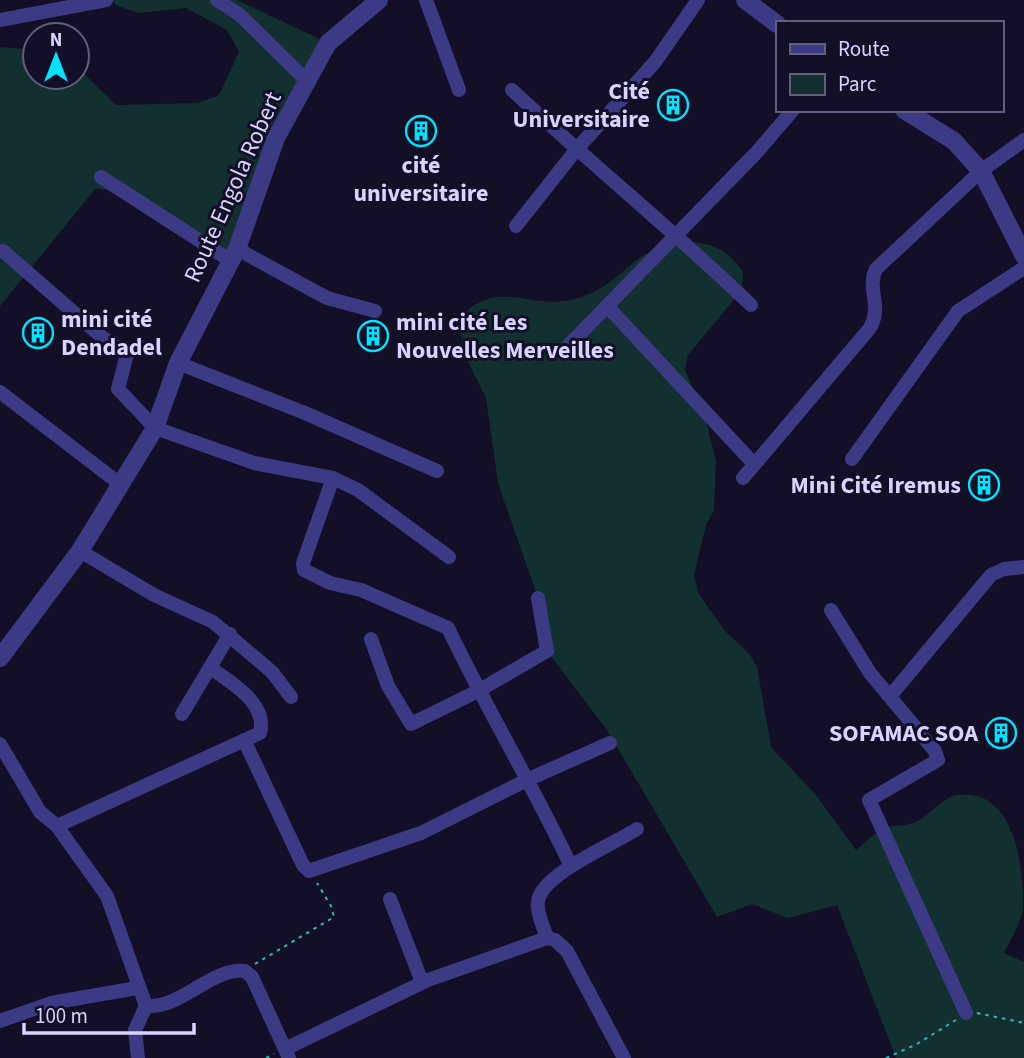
<svg xmlns="http://www.w3.org/2000/svg" width="1024" height="1058" font-family="'Source Sans 3',sans-serif">
	<rect width="100%" height="100%" fill="#130f26"/>
	<g fill="#12302f">
		<polygon points="112,0 237,0 328,43 230,259 133,196 96,188 0,306 0,47 35,50 35,77 77,77 77,67 116,105 198,103 219,95 239,52 227,30 186,8 138,13 116,5"/>
		<path d="M684 242C712 242 727 249 743 272L742 290 688 355 685 370 704 413 716 461 714 510 706 525 694 575 698 592 707 606 726 632 749 653 757 667 771 747 816 795 856 850C864 844 872 835 881 830 892 824 907 827 918 821 931 814 942 797 958 795 1015 788 1024 867 1023 909 1020 924 1011 939 1004 953L1024 962V1058H896L837 905 788 918 752 904 717 917 607 730 547 651 538 598 498 483 486 398 463 352 459 319C496 277 527 309 570 300 601 294 615 277 638 259 652 249 668 246 684 242Z"/>
	</g>
	<g fill="none" stroke-linecap="round" stroke-linejoin="round">
		<g stroke="#2fb8b0" stroke-width="2" stroke-dasharray="3.5 5" stroke-linecap="butt">
			<polyline points="255,964 334,917 331,906 317,883"/>
			<polyline points="977,1013 1024,1023"/>
			<polyline points="266,1058 274,1054"/>
			<polyline points="886,1058 917,1044 956,1020"/>
		</g>
		<g stroke="#3d3a85" stroke-width="14">
			<polyline points="217,0 240,15 307,81"/>
			<polyline points="426,0 459,90"/>
			<polyline points="0,20 106,0"/>
			<path d="M512 90C591 164 674 231 751 305"/>
			<polyline points="101,177 231,261"/>
			<polyline points="516,226 576,150 655,62 698,0"/>
			<polyline points="237,249 327,298 375,311"/>
			<polyline points="3,251 102,337 127,354 118,389 155,428 254,463 333,478 358,490 449,557"/>
			<polyline points="607,306 754,464"/>
			<polyline points="569,345 756,153 793,110"/>
			<polyline points="178,363 305,413 437,471"/>
			<polyline points="0,392 120,484"/>
			<polyline points="852,459 958,311 1024,268"/>
			<path d="M333 478 303 563 304 570 330 583 361 590 448 628C486 708 532 784 570 864"/>
			<path d="M743 478 870 328C883 305 866 290 876 269L981 171 1024 140"/>
			<polyline points="80,551 154,595 213,622 272,672 291,697"/>
			<polyline points="831,610 870,673 935,751 938,760 869,800 966,1013"/>
			<polyline points="371,639 388,686 411,724 478,691 547,651 538,598"/>
			<polyline points="891,695 991,575 1004,569 1024,567"/>
			<polyline points="182,714 230,634"/>
			<polyline points="244,740 303,865 309,871 421,833 529,779 610,743"/>
			<path d="M0 744 40 812 57 826 107 896 146 1006C184 1008 209 968 245 971L252 977 289 1058"/>
			<path d="M57 826 260 733C268 703 231 683 211 668"/>
			<polyline points="390,899 422,982"/>
			<path d="M547 938C544 928 536 912 538 901 542 874 614 844 637 829"/>
			<polyline points="0,1021 51,1003 137,988"/>
			<polyline points="285,1049 428,980 547,938 555,940 567,951 624,1058"/>
			<polyline points="138,1058 135,1030 146,1006"/>
		</g>
		<g stroke="#3d3a85" stroke-width="18">
			<polyline points="745,0 777,24"/>
			<polyline points="904,110 954,141 981,171 1024,256"/>
			<polyline points="0,658 80,551 155,428 178,363 237,249 276,138 328,43 379,0"/>
		</g>
	</g>
	<defs>
		<g id="building-ring" transform="scale(1.575)"><circle r="9.5" fill="#130f26" stroke="#00e5ff" stroke-width="1.5"/><path d="M-4-6H4V6H1V3H-1V6H-4ZM-2.5-4.3h1.7v1.8h-1.7ZM.8-4.3h1.7v1.8H.8ZM-2.5-1h1.7V.8h-1.7ZM.8-1h1.7V.8H.8Z" fill="#00e5ff"/></g>
	</defs>
	<g fill-rule="evenodd">
		<use href="#building-ring" x="673" y="105"/>
		<use href="#building-ring" x="421" y="131"/>
		<use href="#building-ring" x="38" y="333"/>
		<use href="#building-ring" x="373" y="336"/>
		<use href="#building-ring" x="984" y="485"/>
		<use href="#building-ring" x="1001" y="733"/>
	</g>
	<g text-anchor="middle" dominant-baseline="central" stroke-width="6" stroke-linejoin="round" paint-order="stroke">
		<g font-size="24" font-weight="bold" fill="#d9d4ff" stroke="#130f26" text-anchor="end">
			<text x="650" y="91">Cité<tspan x="650" dy="28">Universitaire</tspan></text>
			<text x="421" y="165" text-anchor="middle">cité<tspan x="421" dy="28">universitaire</tspan></text>
			<text x="61" y="319" text-anchor="start">mini cité<tspan x="61" dy="28">Dendadel</tspan></text>
			<text x="396" y="322" text-anchor="start">mini cité Les<tspan x="396" dy="28">Nouvelles Merveilles</tspan></text>
			<text x="961" y="485">Mini Cité Iremus</text>
			<text x="978" y="733">SOFAMAC SOA</text>
		</g>
		<g font-size="24" fill="#d9d4ff" stroke="#130f26">
			<text transform="translate(233 187) rotate(-66)">Route Engola Robert</text>
		</g>
	</g>
	<rect x="776" y="21" width="228" height="91" fill="#130f26" stroke="#625e7d" stroke-width="2"/>
	<rect x="790" y="44" width="35" height="10" fill="#3d3a85" stroke="#625e7d" stroke-width="2"/>
	<text x="838" y="56" font-size="21" fill="#d9d4ff">Route</text>
	<rect x="790" y="74" width="35" height="21" fill="#12302f" stroke="#625e7d" stroke-width="2"/>
	<text x="838" y="91" font-size="21" fill="#d9d4ff">Parc</text>
	<g transform="translate(56 56)"><circle r="33" fill="#130f26" stroke="#625e7d" stroke-width="2"/>
	<path d="M0-5L12 26L0 18L-12 26Z" fill="#00e5ff"/>
	<text y="-10" font-size="19" font-weight="bold" text-anchor="middle" fill="#d9d4ff">N</text>
	</g>
	<path d="M24 1023v10h170v-10" fill="none" stroke="#d9d4ff" stroke-width="3.5"/>
	<text x="35" y="1023" font-size="21" fill="#d9d4ff" stroke="#130f26" stroke-width="5" paint-order="stroke">100 m</text>
</svg>
